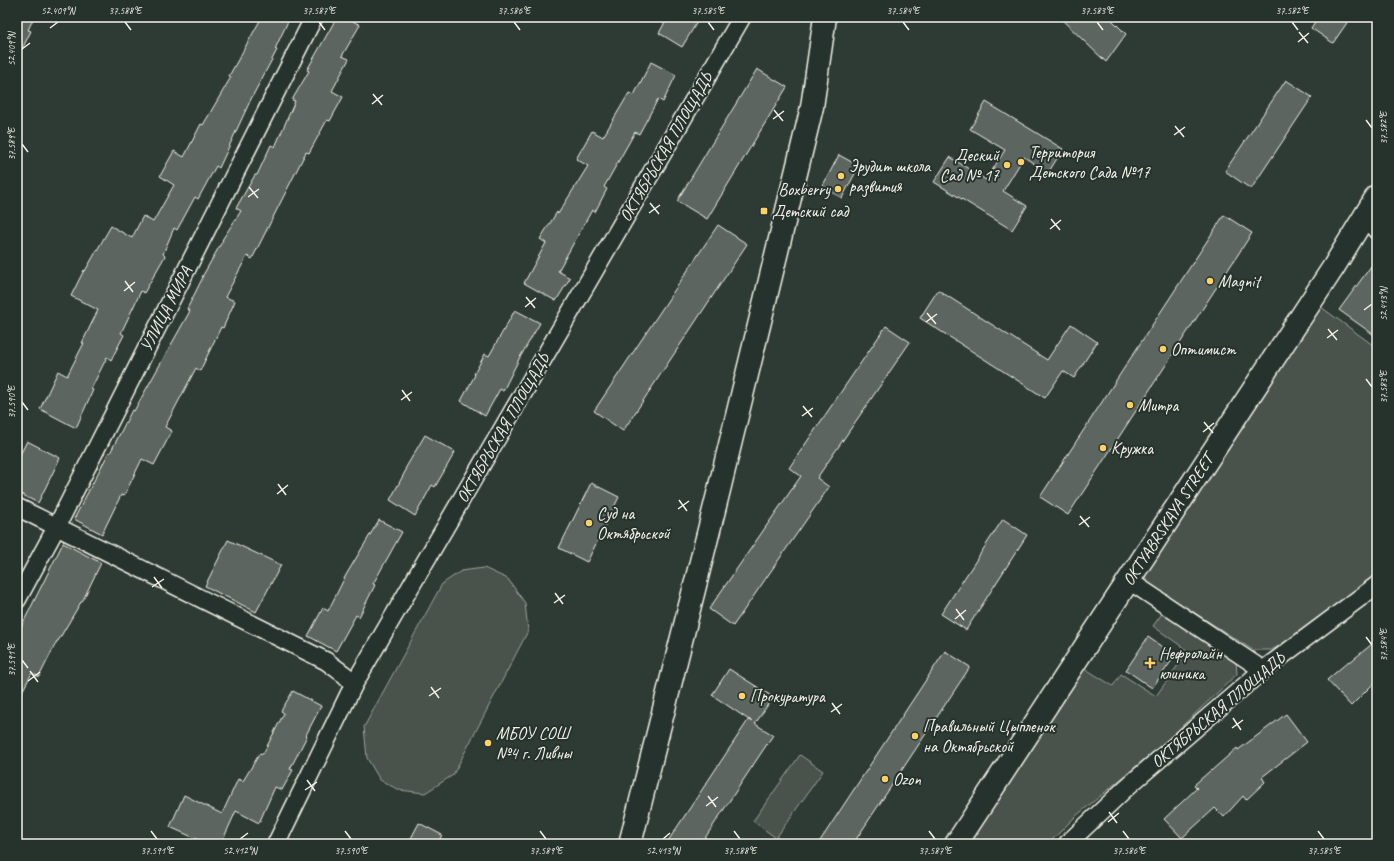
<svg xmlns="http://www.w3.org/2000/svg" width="1394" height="861" font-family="Caveat,sans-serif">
	<rect width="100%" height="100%" fill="#2e3b34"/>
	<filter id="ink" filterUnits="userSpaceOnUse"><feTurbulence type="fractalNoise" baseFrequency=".025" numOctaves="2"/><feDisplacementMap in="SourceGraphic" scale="8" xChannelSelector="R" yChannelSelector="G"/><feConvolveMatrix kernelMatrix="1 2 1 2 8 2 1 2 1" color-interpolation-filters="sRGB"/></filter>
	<g filter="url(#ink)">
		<g fill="#48524c" stroke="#9ea29a">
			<polygon points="1321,307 1377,348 1377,573 1287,642 1271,650 1253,650 1148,583 1144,574"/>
			<polygon points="484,568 508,579 525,603 528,631 453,775 425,793 399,790 380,780 367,758 364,727 442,584 461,571"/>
			<polygon points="1164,611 1236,661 1237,674 1162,745 1076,816 1048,844 969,844 1084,668 1113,686 1121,674 1156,696 1188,651 1153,626"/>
			<polygon points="800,755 823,771 776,838 753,821"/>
		</g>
		<g fill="#5c655e" stroke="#f4f1e8">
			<polygon points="17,17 34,17 28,30 31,31 17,59"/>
			<polygon points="262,17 290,17 275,49 277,50 251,99 219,168 216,166 198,199 195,197 177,230 174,228 163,254 165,256 144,293 141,291 121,333 124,335 111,360 107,357 91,389 93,390 76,428 40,409 58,371 67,376 84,343 82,343 98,310 71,296 84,270 85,271 111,226 132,238 143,216 153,222 174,185 160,176 174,151 184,157 201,124 203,125 231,77 229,76"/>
			<polygon points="337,17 346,17 360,25 342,56 349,59 332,91 343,97 330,121 327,120 309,153 306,152 252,259 247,256 225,297 235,301 223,328 221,327 200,371 196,368 165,427 172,431 154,465 142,459 124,496 121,495 102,534 74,519 109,452 110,453 132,410 134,411 190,311 187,309 203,277 202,277 223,240 222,240 241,211 236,208 255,175 257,175 271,145 275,147 295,101 292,100 309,71 307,70"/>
			<polygon points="668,17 700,17 682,47 659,33"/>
			<polygon points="1059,17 1109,17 1126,34 1106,62"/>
			<polygon points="1318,17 1351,17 1333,43 1311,28"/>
			<polygon points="651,62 676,75 663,102 658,99 639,134 635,132 604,187 607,189 595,212 592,210 558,271 570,278 556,301 524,283 546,243 540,239 557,212 558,214 588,166 576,159 592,131 603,137 629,93 634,95"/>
			<polygon points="757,69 787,87 707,219 677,201"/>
			<polygon points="1286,80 1312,97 1251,189 1225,171"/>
			<polygon points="986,102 1063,149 1048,173 1024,157 1003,191 1027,206 1012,230 934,182 950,157 986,180 1005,150 970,129"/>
			<polygon points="839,155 859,166 842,198 822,187"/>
			<polygon points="1224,215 1252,233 1068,515 1040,497"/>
			<polygon points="718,225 747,244 623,431 594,411"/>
			<polygon points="1377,258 1377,337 1339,310"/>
			<polygon points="938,290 1047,360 1071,324 1097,342 1074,378 1063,371 1045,398 920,318"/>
			<polygon points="515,310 540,323 519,359 503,391 500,389 485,416 461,401 475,375 474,374 485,354 489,356"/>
			<polygon points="886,326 910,342 817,478 829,487 733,626 709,609 801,476 789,468"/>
			<polygon points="425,435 455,452 435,487 432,485 415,516 390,500 406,470 405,469"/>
			<polygon points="27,441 60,458 38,503 17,492 17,461"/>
			<polygon points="591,483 619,497 587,562 559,548"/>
			<polygon points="1003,519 1027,535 966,630 941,614"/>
			<polygon points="379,520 402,532 373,584 375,585 359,617 356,615 336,651 308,636 323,608 328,611 346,575"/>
			<polygon points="228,540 281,565 256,612 205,586"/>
			<polygon points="63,543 101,563 82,602 81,602 58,641 57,641 39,677 32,673 17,701 17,628 20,629"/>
			<polygon points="1148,637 1175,656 1152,688 1126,670"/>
			<polygon points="1377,640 1377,680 1351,706 1327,680 1349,661 1350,662"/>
			<polygon points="945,651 970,667 853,844 818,844"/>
			<polygon points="729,669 773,697 755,724 773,735 701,844 666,844 749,719 752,722 712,695"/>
			<polygon points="293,691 321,706 306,735 307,736 290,769 293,770 282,790 275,787 259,823 236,811 221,844 208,844 170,827 184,795 222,814 238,779 243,781 260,753 263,754 284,713 281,711"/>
			<polygon points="1286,714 1307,742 1262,777 1265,782 1246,800 1243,796 1224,817 1215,808 1182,838 1164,819 1197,788 1194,785 1211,770 1211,771 1237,748 1238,750"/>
			<polygon points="419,823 442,835 437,844 408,844"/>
		</g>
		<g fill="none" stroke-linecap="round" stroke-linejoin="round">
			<g stroke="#f4f1e8" stroke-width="20">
				<g id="street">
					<polyline points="1364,216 1377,231"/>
					<polyline points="17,507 326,661 345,675 354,684"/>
					<polyline points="1128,580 1263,670"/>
					<polyline points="17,600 57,526 314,17"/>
					<polyline points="276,844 354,684 742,17"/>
					<polyline points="1067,844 1127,787 1263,670 1377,585"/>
				</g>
			</g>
			<g stroke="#f4f1e8" stroke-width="25">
				<g id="secondary">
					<polyline points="630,844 718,494 796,173 812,107 825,17"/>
					<polyline points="956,844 1333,268 1377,196"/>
				</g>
			</g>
			<use href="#street" stroke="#26332d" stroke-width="17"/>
			<use href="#secondary" stroke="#26332d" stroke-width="22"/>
		</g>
	</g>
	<path fill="none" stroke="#f4f1e8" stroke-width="1.5" d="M125 22 131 30M319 22 325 30M514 22 520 30M708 22 714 30M903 22 909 30M1097 22 1103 30M1292 22 1298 30M50 28 58 22M1299 32 1308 43M1298 42 1309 33M22 49 30 43M373 94 382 105M372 104 383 95M774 110 783 121M773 119 784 111M1366 120 1372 128M1175 126 1184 137M1174 135 1185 127M22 144 28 152M249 187 258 198M248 197 259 189M650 203 659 214M649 213 660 205M1051 219 1060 230M1050 229 1061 220M125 281 133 292M124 291 135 282M526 297 535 308M525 307 536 298M1364 310 1372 304M927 313 936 324M926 322 937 314M1328 329 1337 340M1327 338 1338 330M1366 379 1372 387M402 390 410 401M401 400 412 392M22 402 28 410M803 406 812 417M802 416 813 408M1204 422 1213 433M1203 432 1214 423M278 484 286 495M277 494 288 485M679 500 687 511M678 509 689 501M1080 516 1089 527M1079 525 1090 517M154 577 162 588M152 587 164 579M555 593 563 604M554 603 565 595M956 609 964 620M955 619 966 610M1366 637 1372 645M22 660 28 668M30 671 38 682M28 681 40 672M431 687 439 698M429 696 441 688M832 703 840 714M831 712 842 704M1233 718 1241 730M1232 728 1243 720M307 780 315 791M305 790 317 782M708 796 716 807M706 806 718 797M1109 812 1117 823M1108 822 1119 813M151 831 157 839M345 831 351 839M540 831 546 839M734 831 740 839M929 831 935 839M1123 831 1129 839M1318 831 1324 839M240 839 248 833M663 839 670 833"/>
	<g fill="#ffd166" stroke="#26332d" stroke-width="1.5">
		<circle cx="1021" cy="162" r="4"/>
		<circle cx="1007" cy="165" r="4"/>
		<circle cx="841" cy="176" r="4"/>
		<circle cx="838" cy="189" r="4"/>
		<rect x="760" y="207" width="8" height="8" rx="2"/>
		<circle cx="1210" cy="281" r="4"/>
		<circle cx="1163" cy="349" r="4"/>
		<circle cx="1130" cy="405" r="4"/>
		<circle cx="1103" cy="448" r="4"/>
		<circle cx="589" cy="523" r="4"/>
		<path d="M1148 657h4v4h4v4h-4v4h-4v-4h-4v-4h4z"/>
		<circle cx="742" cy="696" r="4"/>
		<circle cx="915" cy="736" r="4"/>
		<circle cx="488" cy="743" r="4"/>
		<circle cx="885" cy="779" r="4"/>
	</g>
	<g text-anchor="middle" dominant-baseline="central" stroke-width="4" stroke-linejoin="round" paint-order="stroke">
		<g font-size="17" fill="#f4f1e8" stroke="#26332d">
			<text transform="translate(666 147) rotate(-60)">ОКТЯБРЬСКАЯ ПЛОЩАДЬ</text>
			<text transform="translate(166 309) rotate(-63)">УЛИЦА МИРА</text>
			<text transform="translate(503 428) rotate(-60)">ОКТЯБРЬСКАЯ ПЛОЩАДЬ</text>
			<text transform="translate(1168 520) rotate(-57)">OKTYABRSKAYA STREET</text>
			<text transform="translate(1218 710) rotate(-40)">ОКТЯБРЬСКАЯ ПЛОЩАДЬ</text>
		</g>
		<g font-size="17" fill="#f4f1e8" stroke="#26332d" text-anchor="start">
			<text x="1029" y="152">Территория<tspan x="1029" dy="20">Детского Сада №17</tspan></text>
			<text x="999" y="155" text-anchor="end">Деский<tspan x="999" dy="20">Сад № 17</tspan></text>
			<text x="849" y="166">Эрудит школа<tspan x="849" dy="20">развития</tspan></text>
			<text x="830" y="189" text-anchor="end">Boxberry</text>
			<text x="772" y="211">Детский сад</text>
			<text x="1218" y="281">Magnit</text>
			<text x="1171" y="349">Оптимист</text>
			<text x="1138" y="405">Митра</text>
			<text x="1111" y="448">Кружка</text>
			<text x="597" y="513">Суд на<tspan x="597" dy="20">Октябрьской</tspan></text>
			<text x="1159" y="653">Нефролайн<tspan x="1159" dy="20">клиника</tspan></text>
			<text x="750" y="696">Прокуратура</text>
			<text x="923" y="726">Правильный Цыпленок<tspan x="923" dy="20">на Октябрьской</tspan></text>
			<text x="496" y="733">МБОУ СОШ<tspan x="496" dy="20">№4 г. Ливны</tspan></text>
			<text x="893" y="779">Ozon</text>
		</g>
	</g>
	<rect width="1394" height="861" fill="none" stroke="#26332d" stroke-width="44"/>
	<rect x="22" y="22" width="1350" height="817" fill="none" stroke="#f4f1e8" stroke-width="1.5"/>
	<g font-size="10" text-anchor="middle" fill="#f4f1e8">
		<text x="58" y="14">52.409°N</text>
		<text x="125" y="14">37.588°E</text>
		<text x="319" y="14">37.587°E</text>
		<text x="514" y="14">37.586°E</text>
		<text x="708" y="14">37.585°E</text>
		<text x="903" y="14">37.584°E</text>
		<text x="1097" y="14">37.583°E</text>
		<text x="1292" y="14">37.582°E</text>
		<text transform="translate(11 49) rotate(-90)" y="4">52.409°N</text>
		<text transform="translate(1383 128) rotate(-90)" y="4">37.582°E</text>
		<text transform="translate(11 144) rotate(-90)" y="4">37.589°E</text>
		<text transform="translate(1383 304) rotate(-90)" y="4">52.413°N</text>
		<text transform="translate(1383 387) rotate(-90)" y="4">37.583°E</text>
		<text transform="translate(11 402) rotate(-90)" y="4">37.590°E</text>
		<text transform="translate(1383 645) rotate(-90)" y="4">37.584°E</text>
		<text transform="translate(11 660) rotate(-90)" y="4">37.591°E</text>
		<text x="157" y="854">37.591°E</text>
		<text x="240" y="854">52.412°N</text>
		<text x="351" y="854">37.590°E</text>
		<text x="546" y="854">37.589°E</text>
		<text x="663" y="854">52.413°N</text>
		<text x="740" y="854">37.588°E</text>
		<text x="935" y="854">37.587°E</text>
		<text x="1129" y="854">37.586°E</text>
		<text x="1324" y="854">37.585°E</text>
	</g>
</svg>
